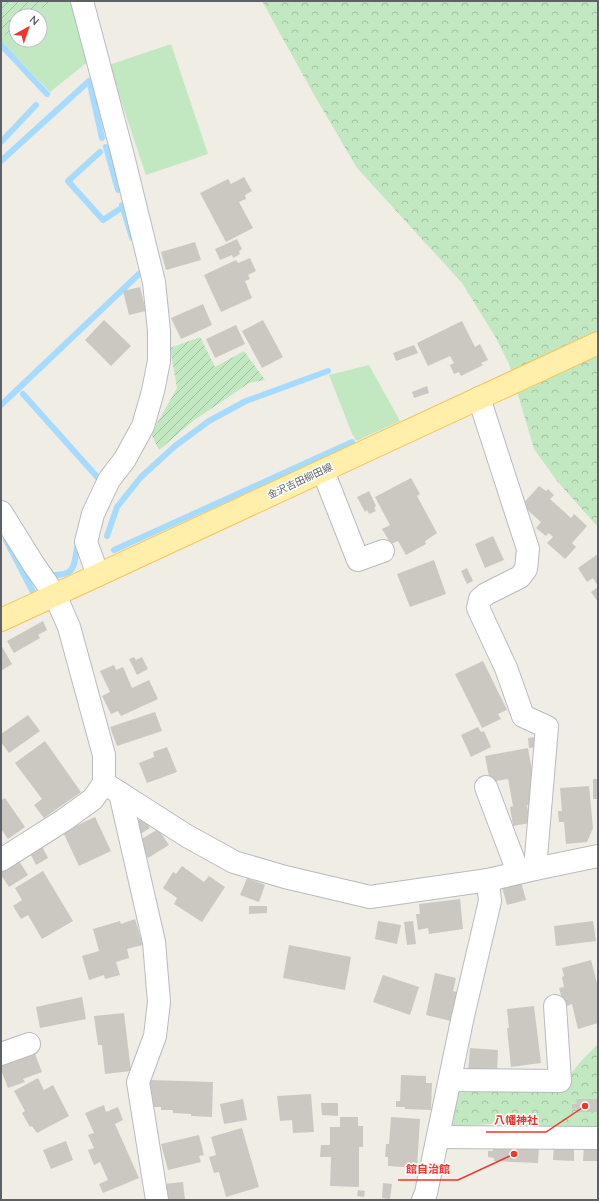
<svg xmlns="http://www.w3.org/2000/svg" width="599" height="1201" font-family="Quicksand,'Noto Sans JP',sans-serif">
	<defs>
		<pattern id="forest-crowns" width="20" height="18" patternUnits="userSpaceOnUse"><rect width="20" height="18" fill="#c2e8c1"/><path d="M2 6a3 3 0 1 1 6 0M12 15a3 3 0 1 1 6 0" fill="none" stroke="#a1bfa1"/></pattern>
		<pattern id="garden-furrows" width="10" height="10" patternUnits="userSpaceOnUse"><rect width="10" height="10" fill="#c2e8c1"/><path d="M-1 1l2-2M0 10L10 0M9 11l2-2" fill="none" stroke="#a1bfa1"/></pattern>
	</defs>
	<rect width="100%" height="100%" fill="#f0ede5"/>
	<g fill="#c2e8c1">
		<polygon points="52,1 74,1 90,60 50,92 1,41 1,38 16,27 16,40 40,40 40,16 31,16"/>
		<polygon points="171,44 208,154 146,175 109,65"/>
		<polygon points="369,365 400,421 356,441 354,436 353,436 329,375"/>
	</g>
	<g fill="url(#forest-crowns)">
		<polygon points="262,1 598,1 598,527 557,481 534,449 509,364 496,338 462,283 357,168 313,93"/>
		<polygon points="598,1044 598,1132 530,1127 501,1123 453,1127 451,1117 456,1097 465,1087 564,1082 582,1060"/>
	</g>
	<g fill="url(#garden-furrows)">
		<polygon points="1,1 52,1 31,16 16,16 16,27 1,38"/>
		<polygon points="200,337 215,367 244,351 265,380 249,383 193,421 159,450 151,434 177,388 170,348"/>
	</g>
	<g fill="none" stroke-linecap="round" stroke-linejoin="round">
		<g stroke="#a6dbff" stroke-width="6">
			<polyline points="1,45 47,94"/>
			<polyline points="90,84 102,138"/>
			<polyline points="1,142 36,105"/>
			<polyline points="106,147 118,190"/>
			<polyline points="100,152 68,181 103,220 123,207"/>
			<polyline points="1,161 89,81"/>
			<polyline points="122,205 132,238"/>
			<polyline points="23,394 99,479"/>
			<polyline points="1,405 139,274"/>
			<polyline points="107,536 117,507 141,477 175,446 209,421 246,401 328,371"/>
			<polyline points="6,540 33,592"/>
			<polyline points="114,550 352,442"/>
			<path d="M50 575C78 576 73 565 78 543"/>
		</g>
	</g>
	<g fill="#cbc8c2">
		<polygon points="244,177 252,191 245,195 246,199 239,202 253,228 226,242 200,193 228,179 231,184"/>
		<polygon points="237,239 242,249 239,251 240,254 233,258 232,255 220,260 215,249"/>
		<polygon points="195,242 201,260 166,270 161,252"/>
		<polygon points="250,258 256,271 248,275 250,279 245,281 252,298 221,312 204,275 236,260 238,263"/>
		<polygon points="140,287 146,311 129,315 123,291"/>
		<polygon points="203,304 212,325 181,339 171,318"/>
		<polygon points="104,320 131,346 111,366 85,340"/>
		<polygon points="263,320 283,357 262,368 242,331"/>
		<polygon points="462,321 475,347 480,344 488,360 481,363 483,365 461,376 459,372 454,374 450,365 454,363 450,356 428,366 417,343"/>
		<polygon points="236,325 245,344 215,358 206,339"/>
		<polygon points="414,345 418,353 396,361 393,353"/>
		<polygon points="427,386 429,393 414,398 412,392"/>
		<polygon points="411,478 420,494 417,496 437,533 425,541 426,544 406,555 398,541 391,544 382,529 390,525 375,497"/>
		<polygon points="539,486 546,491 548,489 554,495 550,499 571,518 574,514 587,526 572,543 576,547 565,559 547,543 553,537 549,533 546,536 536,528 541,522 522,505"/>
		<polygon points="369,491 376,506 374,508 376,511 369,514 367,510 365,512 357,497"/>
		<polygon points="493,536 504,560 485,568 475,544"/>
		<polygon points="598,554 598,586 593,578 587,582 578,568"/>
		<polygon points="434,560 446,594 410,607 397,574"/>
		<polygon points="467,568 473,581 467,584 461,571"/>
		<polygon points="598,587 598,602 591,592"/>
		<polygon points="43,621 47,630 38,635 40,638 14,653 7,641"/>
		<polygon points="1,645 12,664 1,671"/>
		<polygon points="134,657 136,660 142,657 148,669 137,675 129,659"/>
		<polygon points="483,661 507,710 498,714 501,719 482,728 455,674"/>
		<polygon points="114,665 116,670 123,667 132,688 149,680 158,699 121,716 118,711 111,714 102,696 110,692 100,671"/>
		<polygon points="155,712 162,731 117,746 110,727"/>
		<polygon points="28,715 40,731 9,753 1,742 1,734"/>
		<polygon points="478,727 481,732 484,731 491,747 471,757 461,735"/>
		<polygon points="536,737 538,747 529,748 528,738"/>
		<polygon points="45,741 81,792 44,818 34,805 42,799 15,763"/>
		<polygon points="167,747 177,772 147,783 139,763 154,757 153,752"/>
		<polygon points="528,748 536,793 532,805 527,805 530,823 513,826 510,807 513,806 508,779 490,782 485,756"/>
		<rect x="593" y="779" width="5" height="20"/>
		<polygon points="589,786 593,828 587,842 566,844 564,822 559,822 558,811 562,811 560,788"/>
		<polygon points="5,798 25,827 8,839 1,829 1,800"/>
		<polygon points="95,817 111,851 79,866 63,832"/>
		<polygon points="143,817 150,828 137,836 130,826"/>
		<polygon points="158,829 169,845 148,858 137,842"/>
		<polygon points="42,846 48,858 36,865 30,853"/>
		<polygon points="19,861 28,875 9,887 1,875 1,873"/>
		<polygon points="182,866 204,882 209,876 225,887 202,922 174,904 177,898 163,888 173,872 176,874"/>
		<polygon points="43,871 73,921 42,939 28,915 21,919 13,906 22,900 15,888"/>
		<polygon points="247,878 265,885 259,902 240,895"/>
		<polygon points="521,882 526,900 507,905 502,887"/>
		<polygon points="460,899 463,929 429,934 428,928 418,930 416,914 420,914 419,904"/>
		<polygon points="249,906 267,906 267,913 249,914"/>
		<polygon points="135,919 143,945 127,949 129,958 116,962 120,975 105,979 104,975 89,980 82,956 99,951 93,929 120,921 121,924"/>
		<polygon points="378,921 401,925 397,944 375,939"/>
		<polygon points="413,921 416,944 407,945 404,922"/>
		<polygon points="593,921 596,941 556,946 554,926"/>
		<polygon points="289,945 351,957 345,990 283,978"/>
		<polygon points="591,960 598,987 598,1023 578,1029 572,1004 564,1007 559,988 564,987 562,977 564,976 562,968"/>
		<polygon points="435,973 456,978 453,991 457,992 451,1021 426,1015"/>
		<polygon points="383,975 419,987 410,1015 373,1002"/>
		<polygon points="82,997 86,1019 40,1028 36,1007"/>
		<polygon points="534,1006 541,1063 511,1067 507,1028 509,1028 507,1009"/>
		<polygon points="124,1013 131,1071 105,1074 102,1045 98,1045 94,1016"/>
		<polygon points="470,1048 498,1050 497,1073 468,1071"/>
		<polygon points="35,1054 42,1072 23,1079 25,1082 8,1088 1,1070 1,1066"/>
		<polygon points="401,1075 426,1076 426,1083 432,1083 431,1110 405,1109 405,1107 396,1107 396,1101 400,1101"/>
		<polygon points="38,1078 44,1090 53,1085 69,1116 37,1133 32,1126 30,1127 22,1113 25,1111 14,1091"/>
		<polygon points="150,1080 213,1082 212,1117 191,1116 191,1114 173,1113 173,1110 161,1110 161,1107 149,1107"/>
		<polygon points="311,1094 314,1132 293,1133 292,1120 280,1121 277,1096"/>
		<polygon points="243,1099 247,1120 224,1124 220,1104"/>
		<polygon points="576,1099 597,1099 598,1112 576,1112 576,1108 572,1109 572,1104 577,1104"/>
		<polygon points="321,1103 338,1103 338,1116 322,1115"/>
		<polygon points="104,1105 106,1112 118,1107 123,1120 115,1124 139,1178 103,1193 99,1184 108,1180 100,1162 94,1165 88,1150 94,1148 88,1135 94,1133 85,1113"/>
		<polygon points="340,1117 358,1117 358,1126 363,1126 363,1147 359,1147 359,1187 330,1186 331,1157 320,1157 321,1145 330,1145 330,1127 340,1127"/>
		<polygon points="391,1117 420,1119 417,1168 388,1166 388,1157 385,1157 386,1144 389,1144"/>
		<polygon points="242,1128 259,1187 226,1197 219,1172 214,1173 209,1157 216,1155 211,1137"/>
		<polygon points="199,1135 204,1155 199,1156 201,1162 168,1170 161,1144"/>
		<polygon points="66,1141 73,1160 51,1169 43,1150"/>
		<polygon points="493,1143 539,1146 538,1163 494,1161 494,1158 488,1157 488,1151 493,1151"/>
		<polygon points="554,1145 574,1147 574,1161 553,1160"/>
		<polygon points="584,1145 598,1145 598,1161 583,1161"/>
		<polygon points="183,1182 185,1200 166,1200 164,1184"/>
		<polygon points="383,1183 392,1184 390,1199 382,1198"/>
		<polygon points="358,1190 365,1191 364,1197 357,1196"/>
	</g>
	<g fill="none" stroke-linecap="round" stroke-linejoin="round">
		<g stroke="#b8bbbf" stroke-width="24">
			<g id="minor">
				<polyline points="82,1 122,152 154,282 159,331 159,361 153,391 143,426 125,459 109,480 93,514 86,542 98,575"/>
				<polyline points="479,398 528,549 526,569 520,577 486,594 480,599 478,608 506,668 523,716 547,727 535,869"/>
				<polyline points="323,471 358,560 383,551"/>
				<polyline points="1,512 34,565 55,595 69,627 104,755 104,783 93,799 64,820 1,860"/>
				<polyline points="104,783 187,836 234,862 285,877 370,897 488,880 535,869 598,856"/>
				<polyline points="486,787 518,872"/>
				<polyline points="120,793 154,942 159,1002 155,1036 138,1082 157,1200"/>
				<polyline points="1,1054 29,1044"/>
				<polyline points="450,1080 560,1081 555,1006"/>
				<polyline points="438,1137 598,1138"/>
				<polyline points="423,1200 426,1193 463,1016 490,901 488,880"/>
			</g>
		</g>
		<g stroke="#f5c559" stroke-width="24">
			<polyline id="major" points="1,620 598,343"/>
		</g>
		<use href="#minor" stroke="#fff" stroke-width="22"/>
		<use href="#major" stroke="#ffefab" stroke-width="22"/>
	</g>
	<g text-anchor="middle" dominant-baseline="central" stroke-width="3" stroke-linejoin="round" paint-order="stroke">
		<g font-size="10" fill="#5d6166" stroke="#fff">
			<text transform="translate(300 481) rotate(-25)">金沢吉田柳田線</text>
		</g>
	</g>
	<path fill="none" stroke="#ee362d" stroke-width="1.5" d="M585 1106L546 1132H486M514 1154L458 1180H398"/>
	<g fill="#ee362d" stroke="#fff" stroke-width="1.5">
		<circle cx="585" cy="1106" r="4"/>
		<circle cx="514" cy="1154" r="4"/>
	</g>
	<g font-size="11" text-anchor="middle" font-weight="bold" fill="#ee362d" stroke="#fff" stroke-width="3" stroke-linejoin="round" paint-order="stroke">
		<text x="516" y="1124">八幡神社</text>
		<text x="428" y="1173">館自治館</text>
	</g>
	<rect width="599" height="1201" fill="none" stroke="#5d6166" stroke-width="4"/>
	<g transform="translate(28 28) rotate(40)"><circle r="19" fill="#ffffff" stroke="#bec0c2"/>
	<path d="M0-3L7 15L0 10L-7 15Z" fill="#ee362d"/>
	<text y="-6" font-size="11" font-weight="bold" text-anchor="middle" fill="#5d6166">N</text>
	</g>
</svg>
